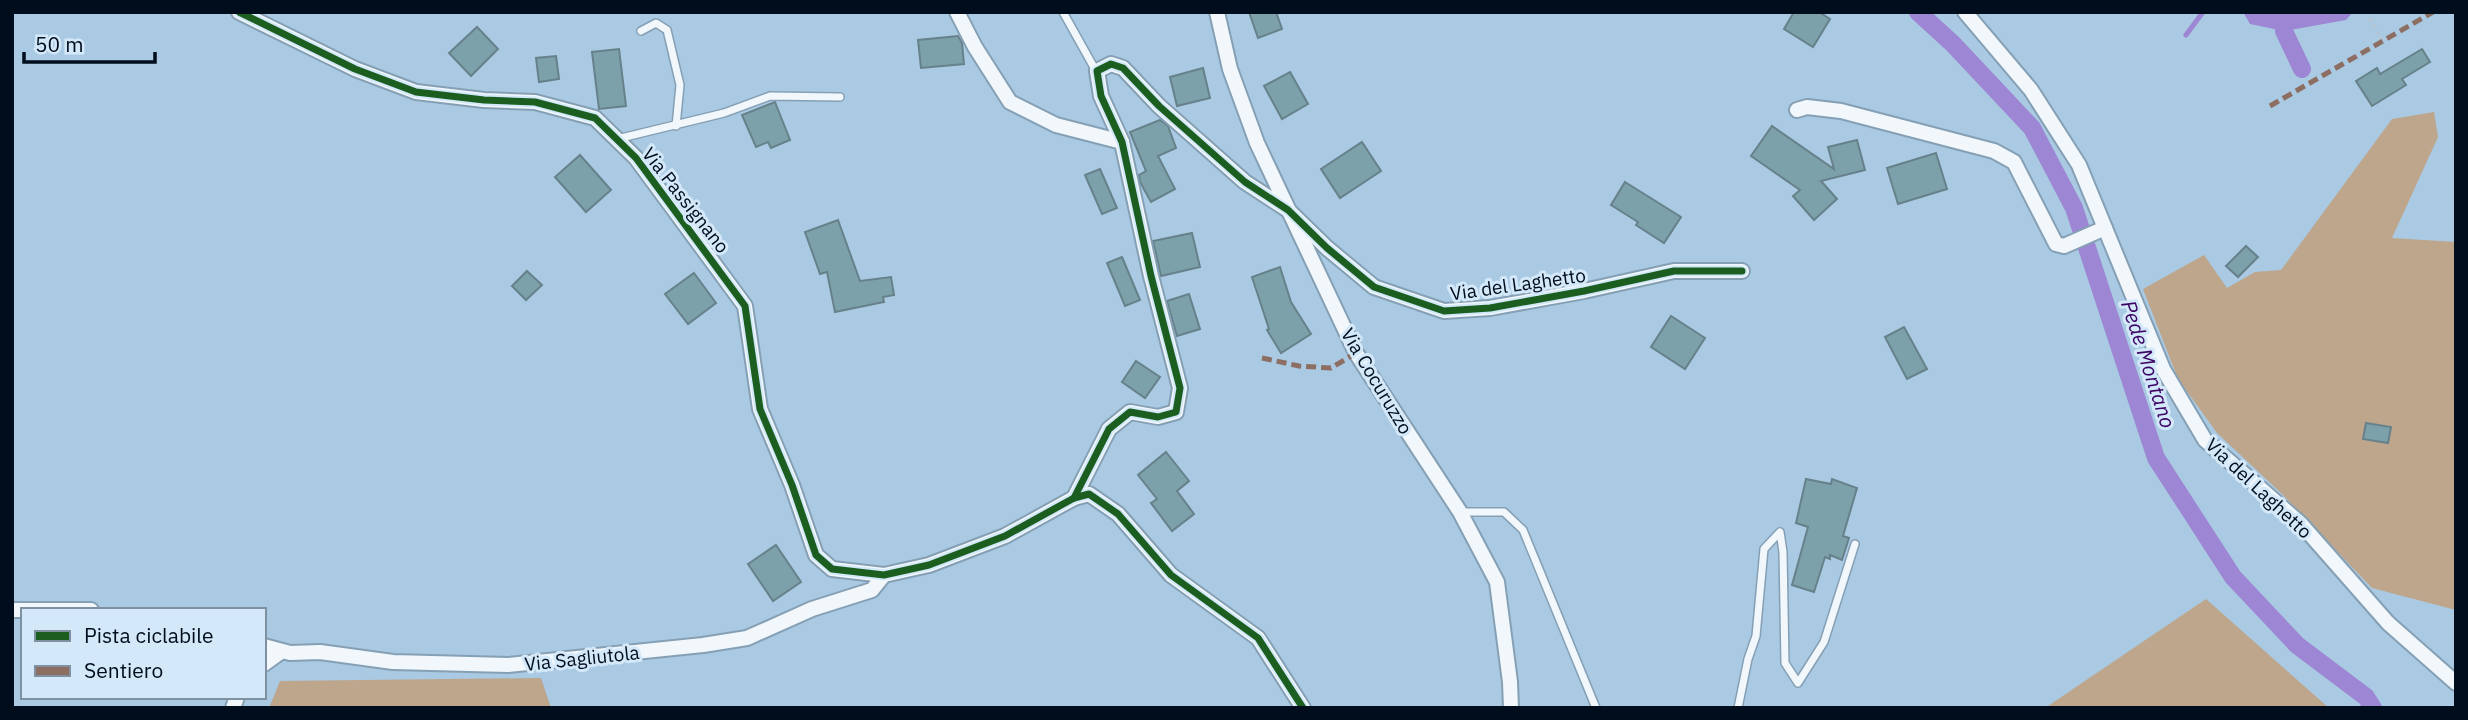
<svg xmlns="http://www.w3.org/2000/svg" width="2468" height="720" font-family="'IBM Plex Sans',sans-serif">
	<rect width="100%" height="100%" fill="#aac9e2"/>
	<g fill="#bda68c">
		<polygon points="2434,112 2438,137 2392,238 2456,242 2456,610 2372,588 2282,494 2217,433 2178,379 2143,289 2204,255 2227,288 2255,272 2281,270 2392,119"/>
		<polygon points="2206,599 2329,708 2045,708"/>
		<polygon points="541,678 551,708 269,708 280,681"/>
	</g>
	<polygon fill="#9d86d3" points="2243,12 2353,12 2346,20 2284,31 2250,24"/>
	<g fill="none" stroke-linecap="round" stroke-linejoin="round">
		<polyline stroke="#9d86d3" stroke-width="5" points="2186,35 2203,12"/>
		<g stroke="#9d86d3" stroke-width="18">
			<polyline points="1918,12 1953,44 2032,128 2074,208 2156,458 2233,577 2297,645 2366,697 2373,708"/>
			<polyline points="2284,31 2302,69"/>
		</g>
	</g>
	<g fill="#7ca1aa" stroke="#67818b" stroke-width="2">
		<polygon points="1249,12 1276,12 1282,29 1258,38"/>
		<polygon points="1794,12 1819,12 1830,19 1813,47 1784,29"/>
		<polygon points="477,27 498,49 471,76 449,53"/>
		<polygon points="958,36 962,43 964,64 921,68 918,40"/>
		<polygon points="619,49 626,106 599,109 592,52"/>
		<polygon points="2422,49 2430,62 2402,79 2406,85 2372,106 2356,81 2377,68 2380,74"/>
		<polygon points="556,56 559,79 539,82 536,58"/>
		<polygon points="1203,68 1210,98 1177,106 1170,77"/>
		<polygon points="1290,72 1308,104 1282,119 1264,86"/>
		<polygon points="775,102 790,140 771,148 768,142 756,147 742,115"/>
		<polygon points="1160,120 1168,126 1176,148 1158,156 1175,189 1151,202 1140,182 1139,175 1146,171 1130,132"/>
		<polygon points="1772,126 1834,169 1828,147 1857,140 1865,170 1821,181 1837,199 1814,220 1793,196 1800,190 1751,156"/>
		<polygon points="1362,142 1381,171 1340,198 1321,169"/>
		<polygon points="1936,153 1947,189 1898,204 1887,168"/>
		<polygon points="580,155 611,190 586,212 555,177"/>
		<polygon points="1100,169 1117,208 1102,214 1085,175"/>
		<polygon points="1625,182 1681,217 1664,243 1636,225 1638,222 1611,205"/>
		<polygon points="838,220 860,281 891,277 894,295 883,297 884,302 835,312 827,272 820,274 805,232"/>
		<polygon points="1192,233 1200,267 1161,276 1153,241"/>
		<polygon points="2246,246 2258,257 2238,277 2226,266"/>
		<polygon points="1122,257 1140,300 1125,306 1107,263"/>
		<polygon points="1280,267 1291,302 1311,334 1281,353 1267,330 1269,329 1252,277"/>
		<polygon points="527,271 542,285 526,300 512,286"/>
		<polygon points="694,273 716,303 688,324 665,294"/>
		<polygon points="1189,294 1200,329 1177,336 1167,301"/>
		<polygon points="1671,316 1705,338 1685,369 1651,347"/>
		<polygon points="1904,327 1927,369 1907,379 1885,337"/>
		<polygon points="1136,361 1160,377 1145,398 1122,382"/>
		<polygon points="2366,423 2391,427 2388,443 2363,439"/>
		<polygon points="1166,452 1189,481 1177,491 1194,514 1172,531 1151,503 1157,499 1138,475"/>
		<polygon points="1806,479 1831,484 1832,479 1857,488 1843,536 1849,538 1842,560 1830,555 1830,559 1825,557 1814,592 1792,585 1808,527 1796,523"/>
		<polygon points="776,545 801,582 773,601 748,564"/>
	</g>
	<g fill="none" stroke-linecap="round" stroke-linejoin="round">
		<g stroke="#85a0b5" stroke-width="10">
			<g id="lane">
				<polyline points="1063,12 1096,71"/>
				<polyline points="641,31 656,23 667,30 680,85 676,126"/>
				<polyline points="617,139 724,113 770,96 840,97"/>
				<polyline points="1461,512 1504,512 1523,530 1596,708"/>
				<polyline points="1738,708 1748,659 1756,636 1764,549 1780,532 1783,552 1785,663 1798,683 1824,642 1855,544"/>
			</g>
		</g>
		<g stroke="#85a0b5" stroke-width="18">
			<g id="street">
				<polyline points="239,12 355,69 416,92 484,100 535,102 595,118 636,158 745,306 760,409 792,485 816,555 832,569 884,575 929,565 1005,536 1074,498 1089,494 1118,514 1171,575 1258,638 1303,708"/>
				<polyline points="957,12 975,47 1010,102 1056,125 1122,142"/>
				<polyline points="1217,12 1230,69 1257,143 1356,353 1460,512 1497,582 1510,682 1511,708"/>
				<polyline points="1965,12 2031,90 2079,165 2163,369 2205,440 2301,524 2388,623 2456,683"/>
				<polyline points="1797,110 1807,107 1841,111 1994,151 2014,162 2056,244 2064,246 2105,228"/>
				<polyline points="1074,498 1109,429 1130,412 1158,417 1176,412 1180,388 1151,276 1122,142 1101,96 1097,71 1111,64 1123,68 1159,106 1245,182 1288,210 1327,248 1374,287 1444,311 1490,308 1584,291 1674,271 1742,271"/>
				<polyline points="12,610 91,610"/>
				<polyline points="264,646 290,653 320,652 393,662 508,665 703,645 747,638 812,609 872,590 884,575"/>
				<polyline points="264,664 282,651"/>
				<polyline points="233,708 237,697"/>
			</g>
		</g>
		<polyline stroke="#bac3cb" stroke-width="3.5" stroke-dasharray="2 5" stroke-linecap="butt" points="2371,12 2371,20 2382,41"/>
		<use href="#lane" stroke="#f2f7fb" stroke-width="7"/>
		<use href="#street" stroke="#f2f7fb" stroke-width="14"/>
		<g stroke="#8d6e63" stroke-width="5" stroke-dasharray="10 5" stroke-linecap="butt">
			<polyline points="2270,106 2433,12"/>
			<polyline points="1262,358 1299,366 1331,368 1356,353"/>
		</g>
		<g stroke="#d3e8f9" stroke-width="11">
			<g id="cycleway">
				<polyline points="239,12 355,69 416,92 484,100 535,102 595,118 636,158 745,306 760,409 792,485 816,555 832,569 884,575 929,565 1005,536 1074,498 1089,494 1118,514 1171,575 1258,638 1303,708"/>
				<polyline points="1074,498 1109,429 1130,412 1158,417 1176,412 1180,388 1151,276 1122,142 1101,96 1097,71 1111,64 1123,68 1159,106 1245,182 1288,210 1327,248 1374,287 1444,311 1490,308 1584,291 1674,271 1742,271"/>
			</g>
		</g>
		<use href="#cycleway" stroke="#1b5e20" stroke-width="7"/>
	</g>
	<g text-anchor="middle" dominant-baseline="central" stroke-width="6" stroke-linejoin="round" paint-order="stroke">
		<g font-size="19" fill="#000d1d" stroke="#d3e8f9">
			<text transform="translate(686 200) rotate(52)">Via Passignano</text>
			<text transform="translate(1518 284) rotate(-8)">Via del Laghetto</text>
			<text transform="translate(1377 381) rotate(59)">Via Cocuruzzo</text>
			<text transform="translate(2259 488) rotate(43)">Via del Laghetto</text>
			<text transform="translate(582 658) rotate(-6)">Via Sagliutola</text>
		</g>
		<g font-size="21" font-style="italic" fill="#3c0464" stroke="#d3e8f9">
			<text transform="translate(2149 364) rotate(72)">Pede Montano</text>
		</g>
	</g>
	<rect width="2468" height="720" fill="none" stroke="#000d1d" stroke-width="28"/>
	<rect x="21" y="608" width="245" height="91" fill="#d3e8f9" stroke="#7f90a1" stroke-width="2"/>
	<rect x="35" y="631" width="35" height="10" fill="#1b5e20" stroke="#7f90a1" stroke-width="2"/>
	<text x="84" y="643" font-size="21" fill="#000d1d">Pista ciclabile</text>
	<rect x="35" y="666" width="35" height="10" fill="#8d6e63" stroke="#7f90a1" stroke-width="2"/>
	<text x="84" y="678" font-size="21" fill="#000d1d">Sentiero</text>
	<path d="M24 52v10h131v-10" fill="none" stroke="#000d1d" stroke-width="3.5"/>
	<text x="35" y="52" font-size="21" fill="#000d1d" stroke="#d3e8f9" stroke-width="5" paint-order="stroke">50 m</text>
</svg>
